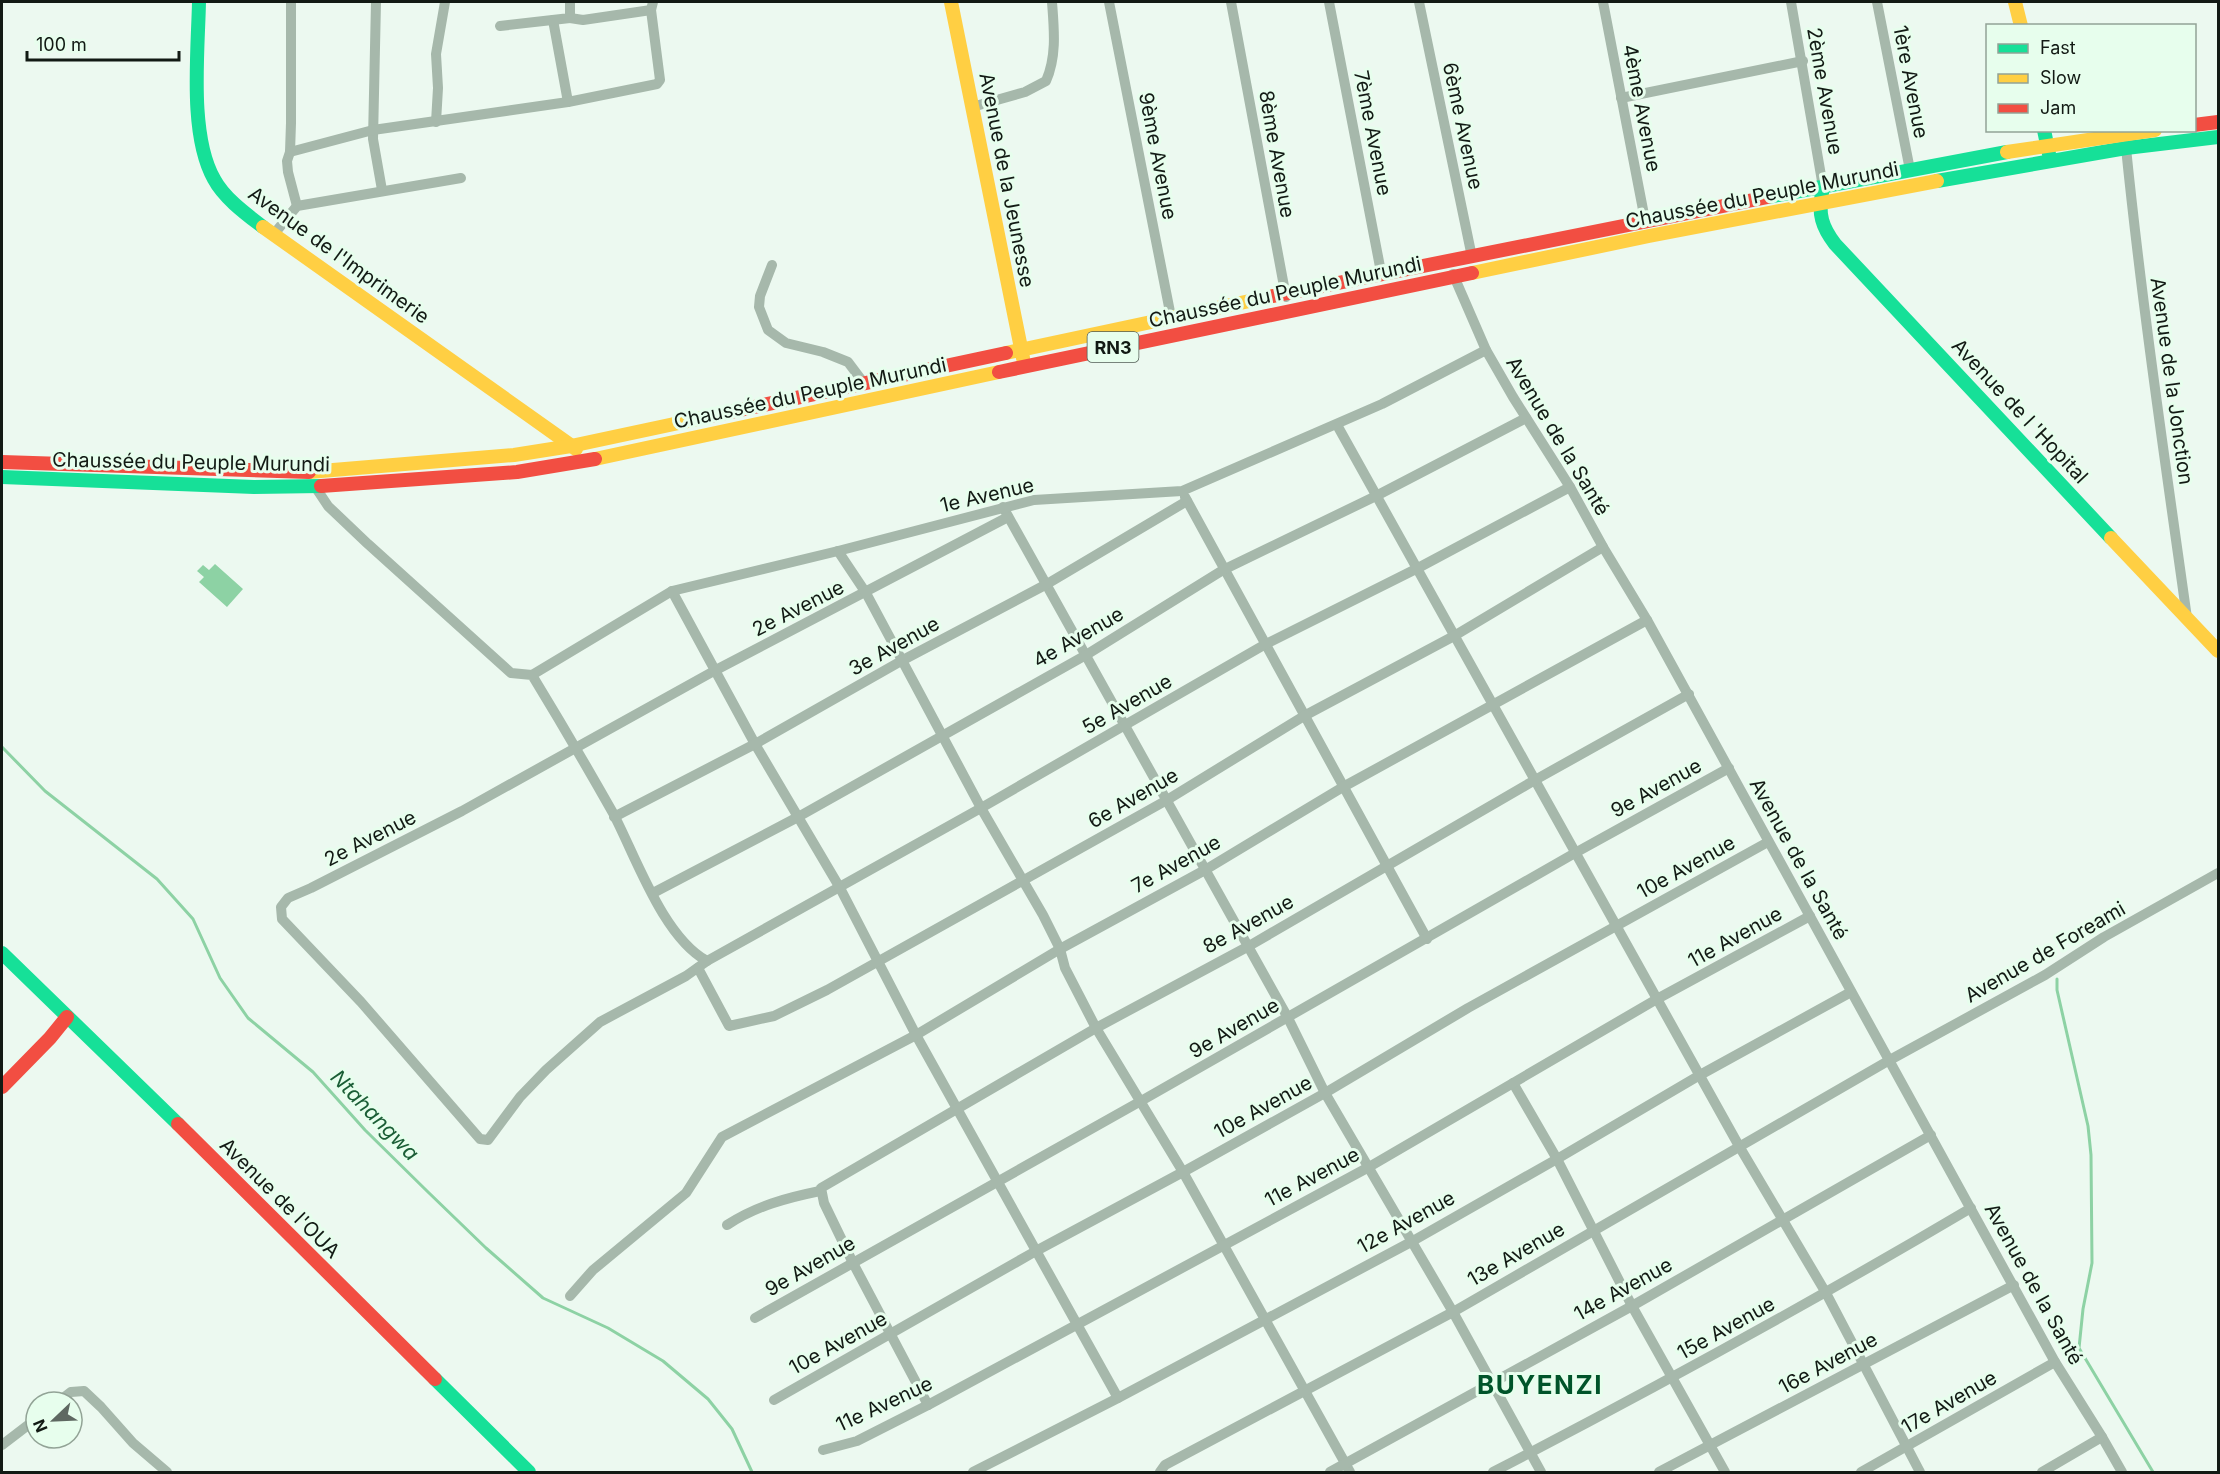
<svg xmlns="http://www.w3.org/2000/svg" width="2220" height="1474" font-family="Inter,sans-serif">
	<rect width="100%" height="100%" fill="#ecf9f0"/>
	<polygon fill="#8dd2a4" points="215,564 243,589 227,607 199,582 204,577 197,571 203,565 209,570"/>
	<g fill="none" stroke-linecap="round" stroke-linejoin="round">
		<g stroke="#8dd2a4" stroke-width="3">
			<polyline points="2,747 45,791 157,879 193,919 220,978 248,1018 313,1072 365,1130 428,1192 486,1248 543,1298 608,1328 663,1361 708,1399 732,1429 752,1472"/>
			<polyline points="2057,979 2057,990 2088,1126 2091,1155 2092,1263 2083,1309 2079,1348 2153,1472"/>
		</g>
		<g stroke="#a6b8ab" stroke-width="10">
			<polyline points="291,2 291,123 290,152 287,161 288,172 297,206"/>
			<polyline points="376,2 373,139 382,190"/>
			<polyline points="1109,2 1171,317"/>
			<polyline points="1231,2 1286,297"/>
			<polyline points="1329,2 1381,272"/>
			<polyline points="1419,2 1472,257"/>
			<polyline points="1603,2 1645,220"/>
			<polyline points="1791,2 1823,187"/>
			<polyline points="1877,2 1910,170"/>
			<polyline points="570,18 583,20 651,10"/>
			<polyline points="553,20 568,102"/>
			<polyline points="500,26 570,18 570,2"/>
			<polyline points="1621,98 1803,61"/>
			<path d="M972 107 1025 92 1046 81C1057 56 1054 29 1052 2"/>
			<polyline points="436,122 438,88 436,54 445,2"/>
			<path d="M2126 148C2142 305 2165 461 2187 618"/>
			<polyline points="290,152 373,130 568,102 657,84 660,80 651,10 653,2"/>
			<polyline points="274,234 297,206 461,178"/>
			<polyline points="772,265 760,296 759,307 768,330 786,343 823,352 848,362 863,382"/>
			<polyline points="1453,274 1486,350 1513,397 1570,487 1603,547 1647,620 2055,1362 2102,1437 2122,1472"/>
			<polyline points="1337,425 1739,1146 1826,1293 1920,1472"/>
			<path d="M314 485 328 506 368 544 511 673 532 675C560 721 587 767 613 813 636 857 663 937 707 961"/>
			<polyline points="1185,497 1427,939"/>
			<polyline points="1003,507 1288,1018 1325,1093 1453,1312 1541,1472"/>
			<polyline points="1008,517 714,671 462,811 311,888 288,898 281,907 282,919 361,1002 480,1139 488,1140 520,1097 546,1070 600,1022 686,976 707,961 981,808 1264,645 1418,568 1570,487"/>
			<polyline points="838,551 866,593 981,808 1043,915 1060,949 1065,968 1096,1028 1183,1172 1350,1472"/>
			<polyline points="672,591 755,744 840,888 916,1035 1118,1398"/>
			<polyline points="532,675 672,591 838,551 1034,500 1182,491 1382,404 1486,350"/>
			<polyline points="614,817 755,744 903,660 1047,584 1187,501"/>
			<polyline points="653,893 798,817 1086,655 1223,570 1376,496 1526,418"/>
			<polyline points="698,968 729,1026 774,1016 827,990 1167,800 1304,716 1454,636 1603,547"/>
			<polyline points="1513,1083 1557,1159 1632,1306 1725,1472"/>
			<path d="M727 1225C756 1206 786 1198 820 1191"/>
			<polyline points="570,1296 593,1270 686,1193 722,1137 916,1035 1060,949 1205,870 1343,787 1647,620"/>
			<polyline points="755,1318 1141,1101 1575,853 1729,768"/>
			<polyline points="774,1400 1036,1251 1183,1172 1325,1093 1468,1008 1768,842"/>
			<polyline points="58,1402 71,1392 84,1391 101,1407 133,1443 167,1472"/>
			<polyline points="928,1405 853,1263 824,1203 821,1188 1096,1028 1249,946 1535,780 1689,694"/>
			<polyline points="2,1445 36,1419"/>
			<polyline points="823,1450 857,1441 928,1405 1369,1167 1657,999 1810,916"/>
			<polyline points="973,1472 1118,1398 1411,1242 1557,1159 1700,1075 1851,992"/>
			<polyline points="1160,1472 1165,1465 1453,1312 1888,1061 2045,975 2104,937 2218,873"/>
			<polyline points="1330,1472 1632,1306 1931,1135"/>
			<path d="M1493 1472C1655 1388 1814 1301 1971 1208"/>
			<polyline points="1659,1472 2014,1285"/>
			<polyline points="1861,1472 2055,1362"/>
			<polyline points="2042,1472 2102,1437"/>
		</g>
		<g stroke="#16e098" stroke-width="14">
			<path d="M199 2C198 52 189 135 214 179 224 198 246 214 263 227"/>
			<polyline points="2044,130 2049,154"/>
			<polyline points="1937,181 2126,148 2218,137"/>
			<path d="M1822 193C1818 214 1822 227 1835 244L2111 538"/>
			<polyline points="1768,197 2007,152"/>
			<polyline points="2,477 254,487 321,486"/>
			<polyline points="2,953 178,1124"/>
			<polyline points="435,1379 529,1472"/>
		</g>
		<g stroke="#ffcf43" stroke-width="14">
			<polyline points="951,2 1023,358"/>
			<polyline points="2015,2 2021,26"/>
			<polyline points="2007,152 2155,130"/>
			<polyline points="263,227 576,449"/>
			<polyline points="1472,273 1649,236 1937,181"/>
			<polyline points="1006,353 1273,296"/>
			<polyline points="595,459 999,372"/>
			<polyline points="309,472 514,455 571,446 707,417"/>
			<polyline points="2111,538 2218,651"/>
		</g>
		<g stroke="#f24e42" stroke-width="14">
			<polyline points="2194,125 2218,122"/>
			<polyline points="1273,296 1768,197"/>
			<polyline points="999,372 1472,273"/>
			<polyline points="707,417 1006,353"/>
			<polyline points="2,462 309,472"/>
			<polyline points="321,486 517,472 595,459"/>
			<polyline points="2,1087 50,1038 67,1017"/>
			<polyline points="178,1124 435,1379"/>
		</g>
	</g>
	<g text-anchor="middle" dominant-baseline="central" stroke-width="6" stroke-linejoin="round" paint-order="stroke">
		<rect fill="#e7feed" stroke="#525e55" stroke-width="1.5" x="1087.5" y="332" width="51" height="30" rx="4.5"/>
		<g font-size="18" font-weight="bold" fill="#121a14">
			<text x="1113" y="347">RN3</text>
		</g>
		<g font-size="20" fill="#121a14" stroke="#e7feed">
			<text transform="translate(1911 82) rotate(79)">1ère Avenue</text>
			<text transform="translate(1825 91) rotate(80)">2ème Avenue</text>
			<text transform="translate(1642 108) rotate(79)">4ème Avenue</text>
			<text transform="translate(1463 126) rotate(78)">6ème Avenue</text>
			<text transform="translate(1373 133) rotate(79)">7ème Avenue</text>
			<text transform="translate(1277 154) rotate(80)">8ème Avenue</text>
			<text transform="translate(1158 156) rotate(79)">9ème Avenue</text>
			<text transform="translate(1007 180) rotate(79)">Avenue de la Jeunesse</text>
			<text transform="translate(1762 195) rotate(-11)">Chaussée du Peuple Murundi</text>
			<text transform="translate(339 255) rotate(36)">Avenue de l'Imprimerie</text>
			<text transform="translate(1285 292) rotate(-12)">Chaussée du Peuple Murundi</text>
			<text transform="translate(2172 381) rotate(82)">Avenue de la Jonction</text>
			<text transform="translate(810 393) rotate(-12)">Chaussée du Peuple Murundi</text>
			<text transform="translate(2020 411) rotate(47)">Avenue de l 'Hopital</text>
			<text transform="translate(1558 436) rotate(59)">Avenue de la Santé</text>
			<text transform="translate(191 462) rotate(1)">Chaussée du Peuple Murundi</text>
			<text transform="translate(987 495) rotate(-13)">1e Avenue</text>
			<text transform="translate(798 608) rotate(-27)">2e Avenue</text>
			<text transform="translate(1078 637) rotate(-30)">4e Avenue</text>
			<text transform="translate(894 646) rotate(-29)">3e Avenue</text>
			<text transform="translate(1127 704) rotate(-30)">5e Avenue</text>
			<text transform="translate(1656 788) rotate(-29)">9e Avenue</text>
			<text transform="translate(1133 798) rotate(-30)">6e Avenue</text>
			<text transform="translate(370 838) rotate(-27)">2e Avenue</text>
			<text transform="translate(1799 859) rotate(61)">Avenue de la Santé</text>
			<text transform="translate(1176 864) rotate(-29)">7e Avenue</text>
			<text transform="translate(1686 867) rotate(-29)">10e Avenue</text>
			<text transform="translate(1248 924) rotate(-29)">8e Avenue</text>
			<text transform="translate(1735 937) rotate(-29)">11e Avenue</text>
			<text transform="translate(2045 952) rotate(-30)">Avenue de Foreami</text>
			<text transform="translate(1234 1028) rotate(-30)">9e Avenue</text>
			<text transform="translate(1263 1107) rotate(-29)">10e Avenue</text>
			<text transform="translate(1312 1177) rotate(-28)">11e Avenue</text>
			<text transform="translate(280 1198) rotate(45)">Avenue de l'OUA</text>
			<text transform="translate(1406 1222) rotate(-29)">12e Avenue</text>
			<text transform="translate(1516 1254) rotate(-30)">13e Avenue</text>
			<text transform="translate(810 1266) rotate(-30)">9e Avenue</text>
			<text transform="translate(2034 1284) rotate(61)">Avenue de la Santé</text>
			<text transform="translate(1623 1289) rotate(-29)">14e Avenue</text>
			<text transform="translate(1726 1328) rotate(-29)">15e Avenue</text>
			<text transform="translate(838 1343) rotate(-29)">10e Avenue</text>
			<text transform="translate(1828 1363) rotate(-28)">16e Avenue</text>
			<text transform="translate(1949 1402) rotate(-30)">17e Avenue</text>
			<text transform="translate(884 1404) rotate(-25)">11e Avenue</text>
		</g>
		<g font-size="21" font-style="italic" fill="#1b5e36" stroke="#e7feed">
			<text transform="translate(375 1115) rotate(46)">Ntahangwa</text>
		</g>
		<g font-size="26" font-weight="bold" letter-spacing="1.5" fill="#00542a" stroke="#e7feed">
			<text x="1540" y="1384">BUYENZI</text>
		</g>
	</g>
	<rect width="2220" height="1474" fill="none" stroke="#121a14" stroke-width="6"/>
	<rect x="1986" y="24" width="210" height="108" fill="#e7feed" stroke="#92a396" stroke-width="1.5"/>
	<rect x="1998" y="44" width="30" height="9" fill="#16e098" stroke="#92a396" stroke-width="1.5"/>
	<text x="2040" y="54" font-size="18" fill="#121a14">Fast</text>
	<rect x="1998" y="74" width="30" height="9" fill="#ffcf43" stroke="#92a396" stroke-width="1.5"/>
	<text x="2040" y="84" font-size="18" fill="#121a14">Slow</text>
	<rect x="1998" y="104" width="30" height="9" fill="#f24e42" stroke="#92a396" stroke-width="1.5"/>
	<text x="2040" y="114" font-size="18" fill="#121a14">Jam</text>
	<g transform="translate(54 1420) rotate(247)"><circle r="28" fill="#e7feed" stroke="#92a396" stroke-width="1.5"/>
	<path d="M0-4.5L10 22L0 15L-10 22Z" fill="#5e6861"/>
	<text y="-9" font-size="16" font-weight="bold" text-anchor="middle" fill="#121a14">N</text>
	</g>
	<path d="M27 51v9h152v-9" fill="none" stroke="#121a14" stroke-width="3"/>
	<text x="36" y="51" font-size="18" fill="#121a14" stroke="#e7feed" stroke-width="4.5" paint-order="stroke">100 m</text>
</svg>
